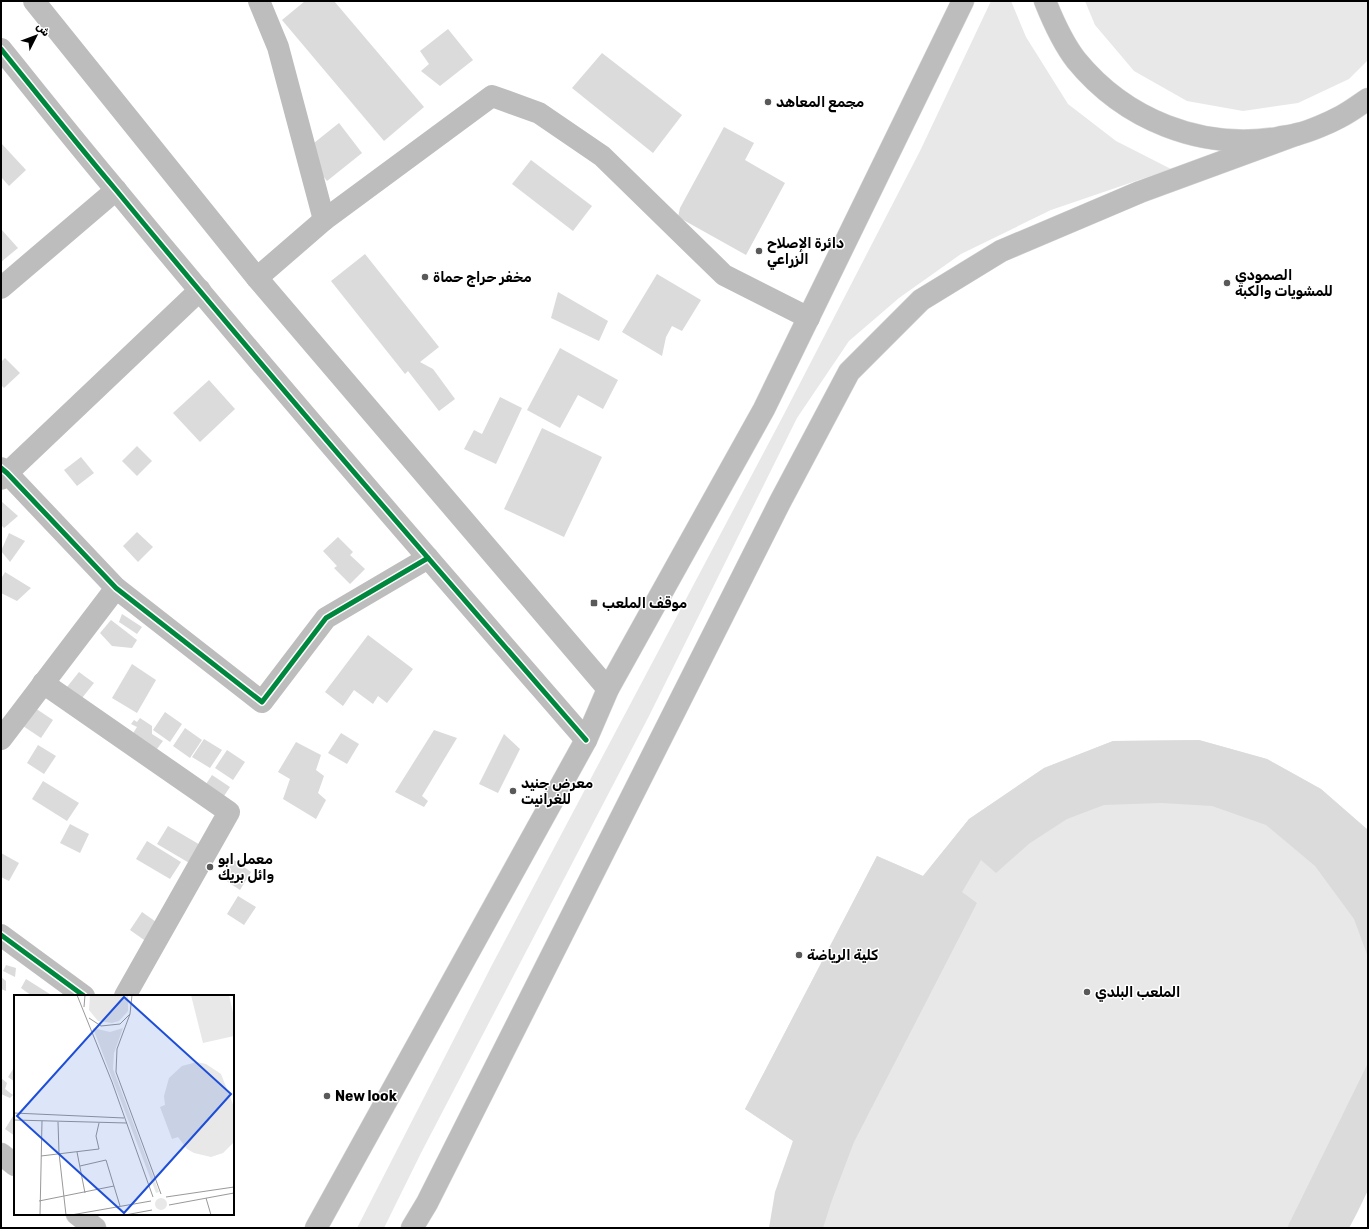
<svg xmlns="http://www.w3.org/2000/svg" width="1369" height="1229" font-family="Rubik,Vazirmatn,sans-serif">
	<rect width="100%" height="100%" fill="#fff"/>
	<g fill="#e8e8e8">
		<polygon points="991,1 1011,1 1026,37 1068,104 1116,141 1171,169 1051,210 961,254 899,298 849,341 797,418 649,716 421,1153 384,1228 357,1228 493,963 782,418 920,151"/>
		<polygon points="1085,1 1368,1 1368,60 1349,79 1298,103 1243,111 1187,101 1134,71 1095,25"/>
		<polygon points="1199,740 1267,759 1321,789 1368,830 1368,1190 1349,1228 769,1228 793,1141 745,1109 877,856 923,876 969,819 1044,768 1113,741"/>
	</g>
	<g fill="#dbdbdb">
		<polygon points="305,1 334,1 424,107 384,141 282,20"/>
		<polygon points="448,29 473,60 440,86 421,71 429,64 420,51"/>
		<polygon points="602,53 682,115 653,153 572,88"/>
		<polygon points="339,123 362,153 327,181 304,151"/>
		<polygon points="724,127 754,143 745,160 785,183 746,255 678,217 680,208"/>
		<polygon points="1,143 26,170 9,186 1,177"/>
		<polygon points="531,160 592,206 573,231 512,184"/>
		<polygon points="1,229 18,248 1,262"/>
		<polygon points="365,254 439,347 420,362 433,369 455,399 439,411 408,371 405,374 331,281"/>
		<polygon points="657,274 701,300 682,331 672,326 666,337 662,356 622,332"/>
		<polygon points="558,292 608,321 599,341 551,318"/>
		<polygon points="560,348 618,380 603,409 578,395 560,428 527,410"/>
		<polygon points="5,358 20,373 4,388 1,385 1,362"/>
		<polygon points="209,380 235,409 200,442 173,413"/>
		<polygon points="500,397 522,408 496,464 464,449 474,430 482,434"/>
		<polygon points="542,428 602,457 564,537 504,509"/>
		<polygon points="137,446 152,461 137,476 122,461"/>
		<polygon points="81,457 94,473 77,486 64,470"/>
		<polygon points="1,501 18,516 4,528 1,525"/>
		<polygon points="137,532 153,547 138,562 123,546"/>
		<polygon points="9,533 25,541 10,562 1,551"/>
		<polygon points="338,537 353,552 350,555 365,569 350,584 334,568 337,566 323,551"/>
		<polygon points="5,572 31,588 17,601 1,593 1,579"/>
		<polygon points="122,614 142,627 137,634 119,622"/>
		<polygon points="111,620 137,640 132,648 112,646 100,633"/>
		<polygon points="368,635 413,669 387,703 378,696 373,704 354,690 343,706 325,692"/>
		<polygon points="132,664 156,680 137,713 112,698"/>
		<polygon points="79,672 94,683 78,703 63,692"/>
		<polygon points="35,708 53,720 41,738 23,726"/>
		<polygon points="165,712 182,724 170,742 153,730"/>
		<polygon points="140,718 152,726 152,734 163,741 153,754 130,738 137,727 131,724 134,720 137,722"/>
		<polygon points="185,728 202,740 190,758 173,746"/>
		<polygon points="434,730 457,738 422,796 428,801 424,807 395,792"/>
		<polygon points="341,733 359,744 347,764 328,753"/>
		<polygon points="504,734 520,749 498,793 479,784"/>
		<polygon points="204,739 222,750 210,768 192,757"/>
		<polygon points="1199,740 1267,759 1321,789 1368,830 1368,957 1354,919 1315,866 1266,825 1212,806 1161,803 1104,805 1067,819 1030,843 996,873 981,860 962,892 977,903 854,1142 832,1200 823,1228 769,1228 775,1192 793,1141 745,1109 877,856 923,876 969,819 1044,768 1113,741"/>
		<polygon points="296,742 321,755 316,770 324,776 318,793 326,800 316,819 283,799 290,779 278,772"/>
		<polygon points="38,745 56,756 44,774 27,763"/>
		<polygon points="227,750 245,762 233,780 215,768"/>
		<polygon points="212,775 230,787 220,802 202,790"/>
		<polygon points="43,781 79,803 67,821 32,799"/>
		<polygon points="70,824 89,834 80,853 60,843"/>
		<polygon points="168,826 202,846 191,864 157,844"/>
		<polygon points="147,841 181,862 170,879 136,859"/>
		<polygon points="1,853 19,863 9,881 1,877"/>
		<polygon points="234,860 251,872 240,890 222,878"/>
		<polygon points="238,896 256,907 244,925 227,914"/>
		<polygon points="142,912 159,924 147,942 130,930"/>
		<polygon points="6,965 16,968 15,977 3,971"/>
		<polygon points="1,977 6,981 6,991 1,989"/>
		<polygon points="26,979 53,996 32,996 21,988"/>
		<polygon points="1368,1063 1368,1190 1357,1213 1349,1228 1287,1228"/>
		<polygon points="15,1066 15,1082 8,1077"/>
		<polygon points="1,1078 7,1083 5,1089 13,1095 10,1098 1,1094"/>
		<polygon points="15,1113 15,1136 5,1129"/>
	</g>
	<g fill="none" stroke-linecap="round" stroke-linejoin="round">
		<g stroke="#dbdbdb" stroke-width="23">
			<g id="major">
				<path d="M1045 1C1053 21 1062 42 1076 60 1125 120 1201 150 1277 138 1284 136 1292 136 1298 134 1310 131 1329 123 1340 117 1350 112 1359 105 1368 99"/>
				<polyline points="1,1154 15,1165"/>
				<polyline points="77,1214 95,1228"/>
				<polyline points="316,1228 586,740 608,689 764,409 963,1"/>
				<polyline points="412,1228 427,1203 780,502 849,372 921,300 1001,251 1140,192 1298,134"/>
			</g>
		</g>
		<g stroke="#bdbdbd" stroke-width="22">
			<polyline points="34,1 257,278 608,689"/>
			<polyline points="259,1 278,47 324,220"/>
			<path d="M1 49C39 96 77 144 116 190 269 376 428 558 586 740"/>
			<polyline points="257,278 324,220 492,96 539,113 602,156 724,275 809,318"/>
			<polyline points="1,288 116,190"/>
			<polyline points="1,468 7,473 116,588 262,702 326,618 428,558"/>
			<polyline points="1,479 200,290"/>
			<polyline points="43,683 229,812 125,996"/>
			<polyline points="1,739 116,588"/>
			<polyline points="1,935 84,996"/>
		</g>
		<use href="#major" stroke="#bdbdbd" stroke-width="22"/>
		<g stroke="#fff" stroke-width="8">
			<g id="cycleway">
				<path d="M1 49C39 96 77 144 116 190 269 376 428 558 586 740"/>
				<polyline points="1,468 7,473 116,588 262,702 326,618 428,558"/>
				<polyline points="1,935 84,996"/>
			</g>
		</g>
		<use href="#cycleway" stroke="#00873e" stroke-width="5"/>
	</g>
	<g fill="#595959" stroke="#fff" stroke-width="1.5">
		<circle cx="768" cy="102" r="4"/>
		<circle cx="759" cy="251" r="4"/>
		<circle cx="425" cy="277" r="4"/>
		<circle cx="1227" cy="283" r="4"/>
		<rect x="590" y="599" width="8" height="8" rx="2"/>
		<circle cx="513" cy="791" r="4"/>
		<circle cx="210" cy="867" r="4"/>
		<circle cx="799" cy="955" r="4"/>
		<circle cx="1087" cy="992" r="4"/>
		<circle cx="327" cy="1096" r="4"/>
	</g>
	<g text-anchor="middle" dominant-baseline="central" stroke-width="3" stroke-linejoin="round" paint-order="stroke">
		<g font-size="14" font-weight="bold" fill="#000" stroke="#fff" text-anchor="start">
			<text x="776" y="102">مجمع المعاهد</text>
			<text x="767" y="243">دائرة الإصلاح<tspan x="767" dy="16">الزراعي</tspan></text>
			<text x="1235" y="275">الصمودي<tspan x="1235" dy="16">للمشويات والكبة</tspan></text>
			<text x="433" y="277">مخفر حراج حماة</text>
			<text x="602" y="603">موقف الملعب</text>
			<text x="521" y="783">معرض جنيد<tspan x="521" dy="16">للغرانيت</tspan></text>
			<text x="218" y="859">معمل ابو<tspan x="218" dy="16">وائل بريك</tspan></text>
			<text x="807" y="955">كلية الرياضة</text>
			<text x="1095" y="992">الملعب البلدي</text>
			<text x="335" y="1096">New look</text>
		</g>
	</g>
	<g transform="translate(14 995)">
		<rect width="220" height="220" fill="#fff"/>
		<path d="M76 0H114V16L105 26 98 28 84 26 75 15ZM177 0H215L220 22V41L189 48ZM79 33 96 37 109 33 100 58 99 74 145 197 142 198ZM183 67 192 69 207 79 220 112V147L209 158 197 162 180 158 173 154 164 142 158 144 146 112 151 110 150 101 155 83 168 71ZM141 209a6 6 0 1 1 12 0a6 6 0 1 1-12 0Z" fill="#e8e8e8"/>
		<path fill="none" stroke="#999" stroke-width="1" d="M63 0 98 87 139 202M70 12 71 0M116 19 103 54 102 77 147 199M75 23 87 31 106 29 116 19 118 0M0 118 110 123M0 125 113 128M44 127 45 158 52 220M63 157 71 198M27 161 85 154 82 141 85 128M66 171 92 165 106 211M152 202 220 192M192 203 197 220M25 206 100 191M155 210 220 198M26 220 28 126M57 220 137 206M111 220 138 215"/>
		<path fill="#1d4ed8" fill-opacity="0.15" stroke="#1d4ed8" stroke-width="2" d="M110 2 217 99 110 218 3 121Z"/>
		<rect width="220" height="220" fill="none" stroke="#000" stroke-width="2"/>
	</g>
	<rect width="1369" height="1229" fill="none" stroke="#000000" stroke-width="4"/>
	<g transform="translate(36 36) rotate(48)" stroke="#ffffff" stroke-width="3" paint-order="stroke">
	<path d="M0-3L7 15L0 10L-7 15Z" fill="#000000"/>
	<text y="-6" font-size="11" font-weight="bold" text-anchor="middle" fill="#000000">ش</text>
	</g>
</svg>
